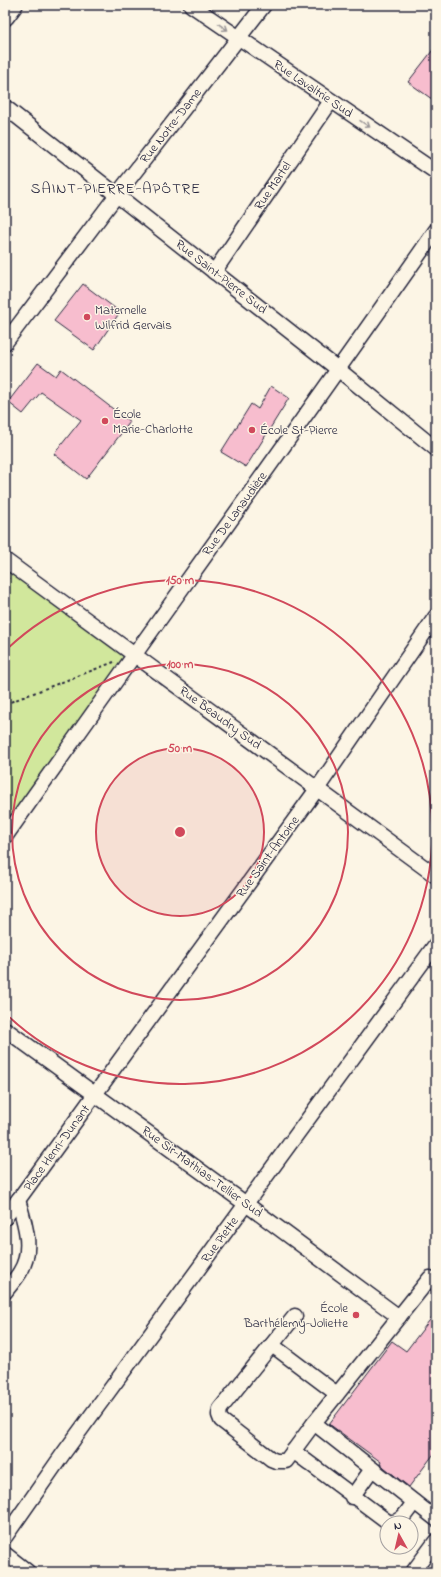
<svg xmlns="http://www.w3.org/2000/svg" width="441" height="1577" font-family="'Indie Flower',sans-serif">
	<rect width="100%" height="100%" fill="#fcf5e5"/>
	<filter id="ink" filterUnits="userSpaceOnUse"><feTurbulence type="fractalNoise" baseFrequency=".025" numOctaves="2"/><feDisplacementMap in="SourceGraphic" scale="8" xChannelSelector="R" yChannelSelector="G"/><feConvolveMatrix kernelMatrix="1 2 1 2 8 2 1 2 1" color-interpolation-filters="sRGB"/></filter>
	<g filter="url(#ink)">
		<polygon fill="#d1e79c" stroke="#7a846c" points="5,560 134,655 5,837"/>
		<g fill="#f7bdce" stroke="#22223b">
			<polygon points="436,46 436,102 408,82"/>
			<polygon points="83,284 120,312 94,350 54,321"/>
			<polygon points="38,363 56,376 61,369 130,422 86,479 54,454 81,420 41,392 23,414 8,402"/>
			<polygon points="271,386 289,398 246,467 221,452 251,404 258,409"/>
			<polygon points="436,1312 436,1451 409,1487 380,1464 381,1462 329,1424 392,1341 406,1351"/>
		</g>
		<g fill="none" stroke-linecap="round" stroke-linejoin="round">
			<g stroke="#22223b" stroke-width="17">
				<g id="minor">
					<polyline points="191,5 436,172"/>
					<polyline points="5,107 339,370 436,449"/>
					<polyline points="214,272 331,101"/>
					<polyline points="5,343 116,196 264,5"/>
					<polyline points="5,560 436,876"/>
					<path d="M5 837C148 634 294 434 436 230"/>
					<polyline points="5,1029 246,1204 399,1317"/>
					<polyline points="5,1218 317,789 436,616"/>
					<polyline points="430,1278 314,1423 436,1519"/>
					<path d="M5 1292C10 1285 16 1279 20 1272 34 1250 25 1223 18 1200"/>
					<polyline points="295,1316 220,1409 219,1415 221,1420 271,1459 276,1461 286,1461 314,1423"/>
					<polyline points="272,1345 337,1394"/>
					<path d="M293 1451 388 1522C401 1524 407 1512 414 1502"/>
					<polyline points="352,1497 372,1469"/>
					<polyline points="5,1537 63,1454 436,944"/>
					<polyline points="5,1554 28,1572"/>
					<polyline points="413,1572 436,1541"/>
				</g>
			</g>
			<g stroke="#22223b" stroke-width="20">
				<polyline id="major" points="5,17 14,5"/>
			</g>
			<g stroke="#22223b" stroke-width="2" stroke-dasharray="3 3" stroke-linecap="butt">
				<polyline points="5,583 9,578"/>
				<polyline points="5,704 114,662"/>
			</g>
			<use href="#minor" stroke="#fcf5e5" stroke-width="14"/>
			<use href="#major" stroke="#fcf5e5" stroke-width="17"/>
		</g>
		<defs><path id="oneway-shaft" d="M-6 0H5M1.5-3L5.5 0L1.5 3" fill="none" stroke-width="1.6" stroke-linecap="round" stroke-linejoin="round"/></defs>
		<g stroke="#9a9698">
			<use href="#oneway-shaft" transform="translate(223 27) rotate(34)"/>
			<use href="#oneway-shaft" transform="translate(365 124) rotate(34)"/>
		</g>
	</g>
	<circle cx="180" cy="832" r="84" fill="#d1495b" fill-opacity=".12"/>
	<g fill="none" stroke="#d1495b" stroke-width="2">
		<circle cx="180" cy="832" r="84"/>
		<circle cx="180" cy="832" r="168"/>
		<path d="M7 649A252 252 0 1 1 7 1015"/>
	</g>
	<g fill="#d1495b" stroke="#fcf5e5" stroke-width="1.5">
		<circle cx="87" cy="317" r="4"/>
		<circle cx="105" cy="421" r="4"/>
		<circle cx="252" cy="430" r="4"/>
		<circle cx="356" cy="1315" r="4"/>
	</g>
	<g text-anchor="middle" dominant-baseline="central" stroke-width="3" stroke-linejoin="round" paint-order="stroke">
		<g font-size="13" fill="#22223b" stroke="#fcf5e5">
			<text transform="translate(313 89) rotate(34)">Rue Lavaltrie Sud</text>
			<text transform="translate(171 126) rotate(-52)">Rue Notre-Dame</text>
			<text transform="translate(273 186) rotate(-56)">Rue Martel</text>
			<text transform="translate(221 277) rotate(38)">Rue Saint-Pierre Sud</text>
			<text transform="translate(235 514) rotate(-54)">Rue De Lanaudière</text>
			<text transform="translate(220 718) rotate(36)">Rue Beaudry Sud</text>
			<text transform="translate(268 857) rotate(-54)">Rue Saint-Antoine</text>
			<text transform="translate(57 1148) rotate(-54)">Place Henri-Dunant</text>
			<text transform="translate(202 1172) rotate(36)">Rue Sir-Mathias-Tellier Sud</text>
			<text transform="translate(220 1240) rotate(-54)">Rue Piette</text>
		</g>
		<g font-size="13" fill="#22223b" stroke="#fcf5e5" text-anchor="start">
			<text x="95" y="310">Maternelle<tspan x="95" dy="15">Wilfrid Gervais</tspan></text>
			<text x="113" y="414">École<tspan x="113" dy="15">Marie-Charlotte</tspan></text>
			<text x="260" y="430">École St-Pierre</text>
			<text x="348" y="1308" text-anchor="end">École<tspan x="348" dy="15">Barthélemy-Joliette</tspan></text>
		</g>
		<g font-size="15" letter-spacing="1" fill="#22223b" stroke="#fcf5e5">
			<text x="116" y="189">SAINT-PIERRE-APÔTRE</text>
		</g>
	</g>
	<circle cx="180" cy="832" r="6" fill="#d1495b" stroke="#fcf5e5" stroke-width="2"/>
	<g font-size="12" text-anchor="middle" font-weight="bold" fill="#d1495b" stroke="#fcf5e5" stroke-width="3" stroke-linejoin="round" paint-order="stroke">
		<text x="180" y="584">150 m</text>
		<text x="180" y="668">100 m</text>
		<text x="180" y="752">50 m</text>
	</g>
	<rect width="441" height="1577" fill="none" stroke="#fcf5e5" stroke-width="20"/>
	<rect x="10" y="10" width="421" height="1557" fill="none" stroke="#22223b" stroke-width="1.5" filter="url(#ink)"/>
	<g transform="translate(399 1535) rotate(352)"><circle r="19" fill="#fcf5e5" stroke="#a5a1a1"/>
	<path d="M0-3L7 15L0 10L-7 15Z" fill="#d1495b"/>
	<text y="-6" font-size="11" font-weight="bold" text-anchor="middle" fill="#22223b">N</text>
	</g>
</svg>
